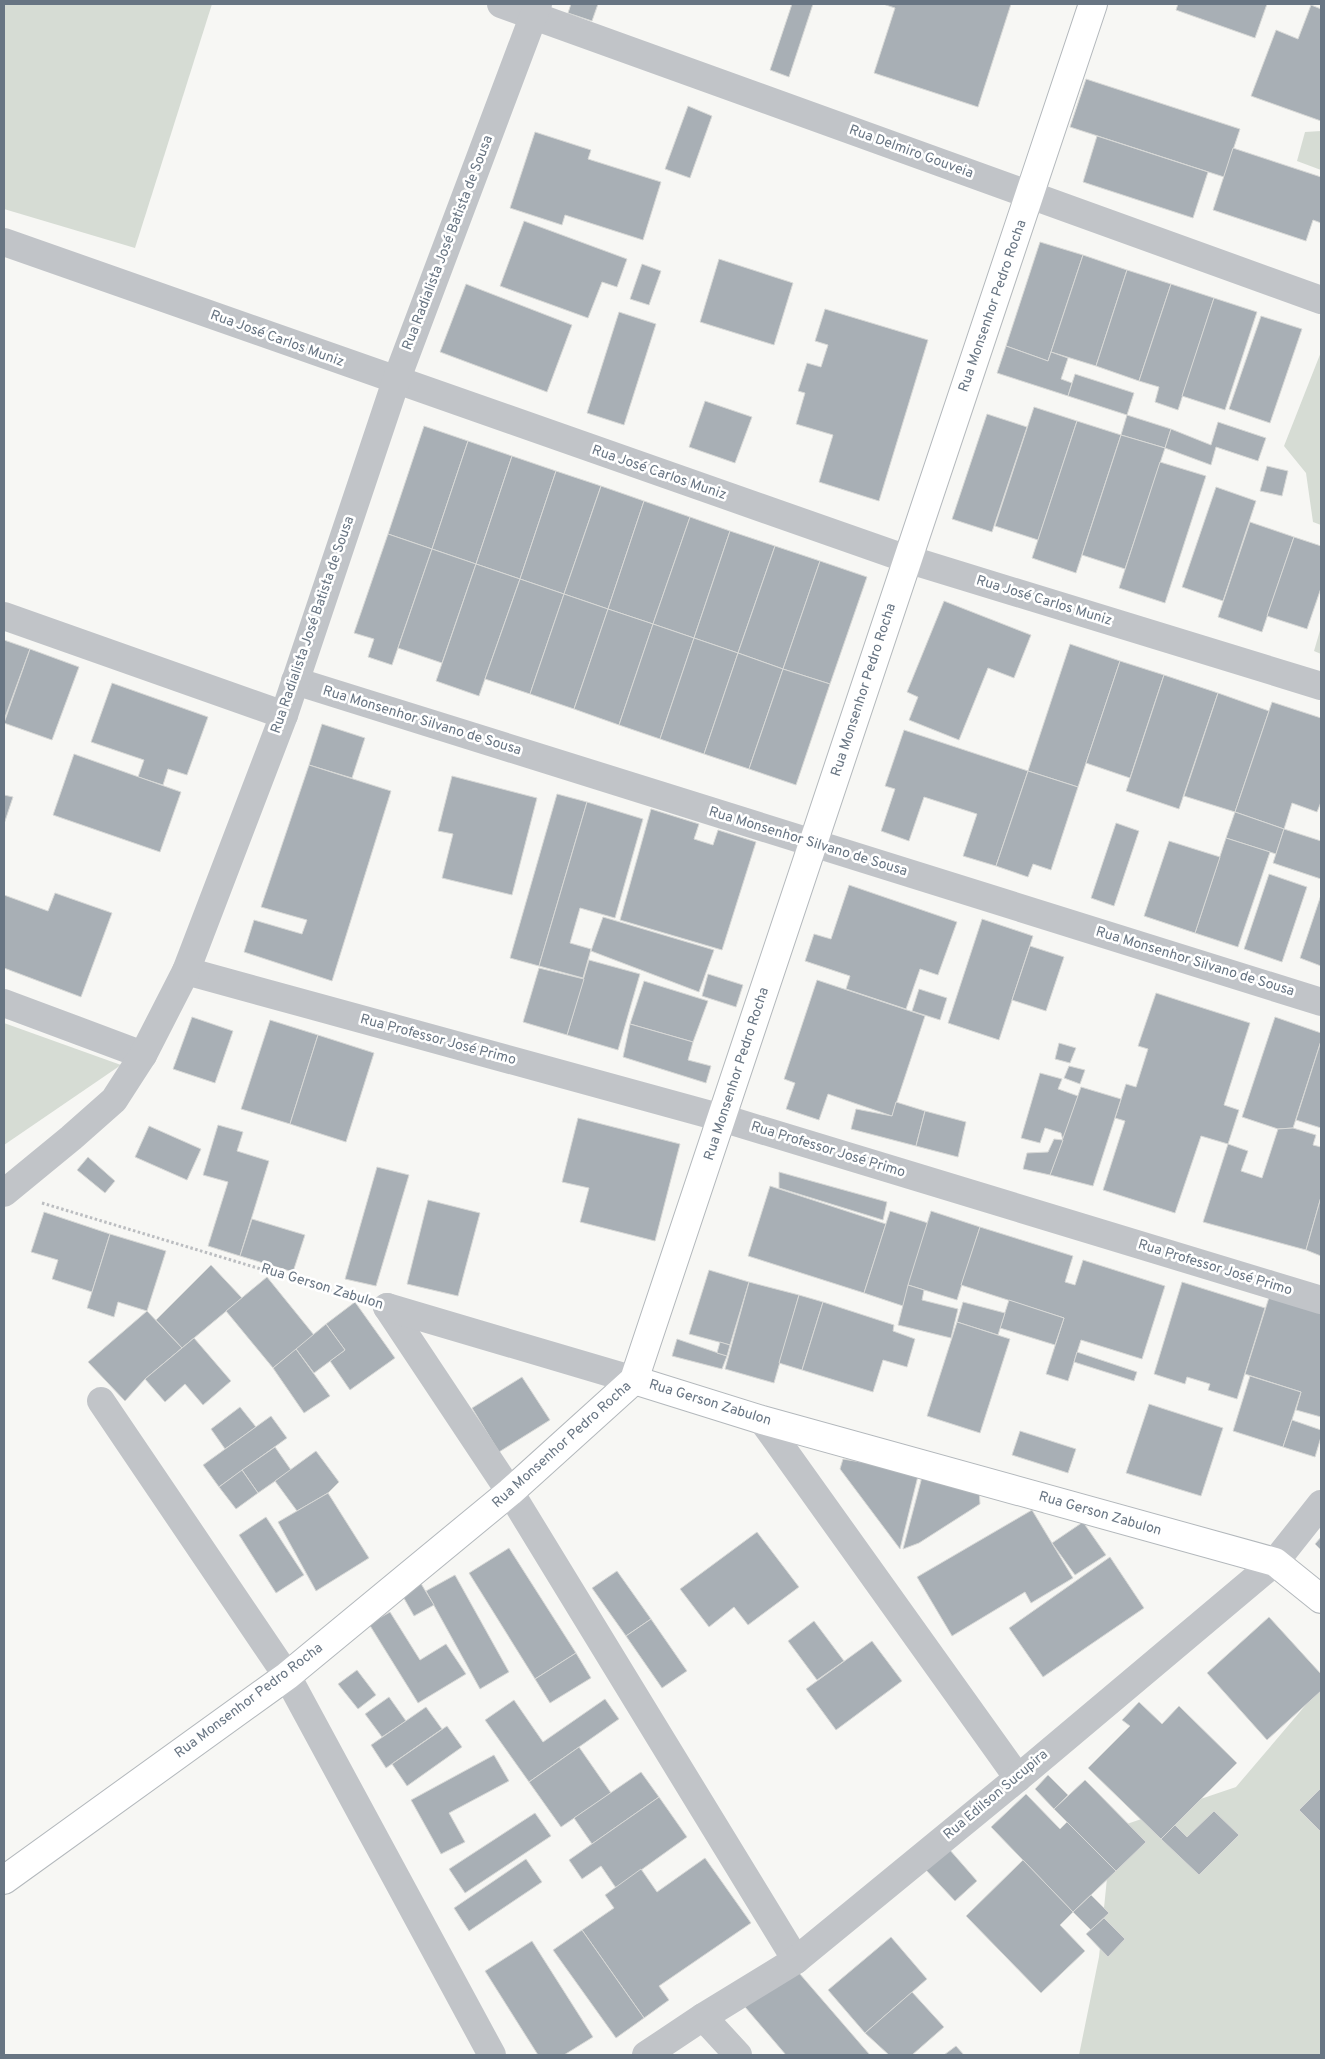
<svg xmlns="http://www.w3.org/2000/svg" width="1325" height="2059" font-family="Overpass,sans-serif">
	<rect width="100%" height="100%" fill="#f7f7f4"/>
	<g fill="#d6dcd4">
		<polygon points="4,4 212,4 135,248 4,209"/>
		<polygon points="1321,131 1321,170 1297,161 1305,132"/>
		<polygon points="1321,352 1321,525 1313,522 1306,473 1284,446"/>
		<polygon points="1321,627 1321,654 1314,651"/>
		<polygon points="4,1023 121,1065 4,1145"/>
		<polygon points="1321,1687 1321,2055 1079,2055 1099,1957 1112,1829 1236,1787"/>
	</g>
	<g fill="#a8afb5" stroke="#d8d9d7">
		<polygon points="571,4 598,4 592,21 568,13"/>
		<polygon points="792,4 813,4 789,77 770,70"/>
		<polygon points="883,4 1011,4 978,107 874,73 895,8"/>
		<polygon points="1178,4 1267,4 1255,38 1176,10"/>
		<polygon points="1311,5 1321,9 1321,121 1251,96 1276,30 1298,39"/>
		<polygon points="1086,79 1240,129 1224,177 1070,127"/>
		<polygon points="688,106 712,116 690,178 665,169"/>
		<polygon points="535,132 591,150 588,159 661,182 643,240 565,215 562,225 510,208"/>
		<polygon points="1097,136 1208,172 1193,218 1083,182"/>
		<polygon points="1233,148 1321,177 1321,223 1313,220 1306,241 1213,210"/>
		<polygon points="524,221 627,259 617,287 602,282 588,318 500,286"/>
		<polygon points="1040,242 1083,255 1048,361 1006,346"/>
		<polygon points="1083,255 1127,270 1096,366 1051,352"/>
		<polygon points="719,259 793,283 774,345 700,322"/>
		<polygon points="642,264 661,271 649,305 630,299"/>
		<polygon points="1127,270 1171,284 1139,381 1096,366"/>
		<polygon points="466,284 572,325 547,392 440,352"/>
		<polygon points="1171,284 1214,298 1178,410 1155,402 1159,387 1139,381"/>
		<polygon points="1214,298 1257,312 1225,410 1182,396"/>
		<polygon points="825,309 928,340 879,501 819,482 833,435 796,424 805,393 798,391 807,363 821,367 828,345 815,341"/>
		<polygon points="619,312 656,324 624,425 587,413"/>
		<polygon points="1261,316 1302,329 1270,423 1229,409"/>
		<polygon points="1006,346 1048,361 1051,352 1068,358 1061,379 1072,383 1068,396 997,373"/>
		<polygon points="1075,374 1134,393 1127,415 1068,396"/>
		<polygon points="705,401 752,417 735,463 689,447"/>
		<polygon points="1034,407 1077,421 1038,540 995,526"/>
		<polygon points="987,414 1027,427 992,532 952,519"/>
		<polygon points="1127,415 1171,429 1165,448 1121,435"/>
		<polygon points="1077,421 1121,435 1076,573 1032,558"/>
		<polygon points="1218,422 1266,438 1258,461 1216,447 1211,465 1165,448 1171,429 1211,445"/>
		<polygon points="424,426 468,441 432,549 388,534"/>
		<polygon points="1121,435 1165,448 1125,569 1082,555"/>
		<polygon points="468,441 512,456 476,564 432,549"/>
		<polygon points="512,456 556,471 520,579 476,564"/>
		<polygon points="1160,462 1206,476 1165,603 1119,588"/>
		<polygon points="1267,466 1288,471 1282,496 1260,491"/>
		<polygon points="556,471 601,486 564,594 520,579"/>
		<polygon points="601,486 644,501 608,609 564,594"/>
		<polygon points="1216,487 1256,501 1223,601 1182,587"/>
		<polygon points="644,501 690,517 653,624 608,609"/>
		<polygon points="690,517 730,531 694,638 653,624"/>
		<polygon points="1250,522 1294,537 1262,632 1218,617"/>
		<polygon points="730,531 775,546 738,653 694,638"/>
		<polygon points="388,534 432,549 392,665 368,657 374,639 354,633"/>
		<polygon points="1294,537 1321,546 1321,588 1307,629 1267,616"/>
		<polygon points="775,546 820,561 783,669 738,653"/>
		<polygon points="432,549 476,564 442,663 398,648"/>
		<polygon points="820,561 867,577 830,684 783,669"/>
		<polygon points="476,564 520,579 479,696 436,681"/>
		<polygon points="520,579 564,594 530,694 485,679"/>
		<polygon points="564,594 608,609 574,709 530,694"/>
		<polygon points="944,601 1031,635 1014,678 988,668 959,740 909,720 918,697 907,692"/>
		<polygon points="608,609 653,624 619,725 574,709"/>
		<polygon points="653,624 694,638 660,739 619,725"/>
		<polygon points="694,638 738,653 704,754 660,739"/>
		<polygon points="4,640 30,649 4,720"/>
		<polygon points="1070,644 1120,661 1078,787 1028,771"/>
		<polygon points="30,649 79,667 52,740 4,723"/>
		<polygon points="738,653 783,669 749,769 704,754"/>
		<polygon points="1120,661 1164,675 1130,778 1086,763"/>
		<polygon points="783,669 830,684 796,785 749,769"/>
		<polygon points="1164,675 1218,693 1179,809 1126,791"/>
		<polygon points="112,683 208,717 187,775 168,769 163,785 138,777 144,760 91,742"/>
		<polygon points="1218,693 1269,711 1235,812 1184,796"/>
		<polygon points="1272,702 1321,718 1321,802 1317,812 1292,803 1284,829 1235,812"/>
		<polygon points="322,724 365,738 352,778 309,765"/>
		<polygon points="904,730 1028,771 996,866 963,856 977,814 924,797 909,841 881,831 895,789 885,786"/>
		<polygon points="74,754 181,792 160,852 53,815"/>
		<polygon points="309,765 391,791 332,981 244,952 254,920 302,934 307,920 261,907"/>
		<polygon points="1028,771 1078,787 1051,870 1033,864 1028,877 996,866"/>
		<polygon points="452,776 537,798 512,895 442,878 453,834 438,831"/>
		<polygon points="557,794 587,802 539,966 510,958"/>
		<polygon points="4,795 13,797 4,824"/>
		<polygon points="587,802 643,819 615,918 580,908 570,943 591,949 583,978 539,966"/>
		<polygon points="651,809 699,824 694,839 713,845 718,830 756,842 722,950 620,920"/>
		<polygon points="1235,812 1284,829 1276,854 1226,838"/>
		<polygon points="1116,823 1139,831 1114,906 1091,898"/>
		<polygon points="1284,829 1321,841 1321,879 1273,863"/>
		<polygon points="1226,838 1270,852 1238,947 1195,933"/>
		<polygon points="1169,841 1220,857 1195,933 1144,916"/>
		<polygon points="1269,874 1307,887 1282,962 1244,949"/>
		<polygon points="849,885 957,922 938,975 920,969 906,1009 846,989 850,976 805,961 814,934 831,939"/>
		<polygon points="55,893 112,913 81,997 4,968 4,895 48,911"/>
		<polygon points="1321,895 1321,966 1300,958"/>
		<polygon points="603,917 714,950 699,992 591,951"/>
		<polygon points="982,919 1033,936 999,1040 948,1023"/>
		<polygon points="1030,946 1064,957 1046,1011 1012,1000"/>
		<polygon points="589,960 640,974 618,1050 567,1035"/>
		<polygon points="539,968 584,979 567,1035 523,1022"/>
		<polygon points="708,974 743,985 736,1007 702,996"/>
		<polygon points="817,980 925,1016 892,1116 828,1094 819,1120 786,1109 795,1083 784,1079"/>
		<polygon points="644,981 708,1001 693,1042 630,1024"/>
		<polygon points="919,989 947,998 940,1020 912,1011"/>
		<polygon points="1156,993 1250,1023 1224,1105 1239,1110 1228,1144 1201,1136 1175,1213 1103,1190 1125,1121 1115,1118 1126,1084 1136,1087 1148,1049 1138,1046"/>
		<polygon points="192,1017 233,1031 215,1083 173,1069"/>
		<polygon points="1275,1017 1321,1033 1321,1041 1293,1128 1278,1129 1242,1117"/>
		<polygon points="270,1020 318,1035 290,1124 241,1109"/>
		<polygon points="630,1024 693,1042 688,1060 711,1066 706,1083 623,1057"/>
		<polygon points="318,1035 374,1053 346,1142 290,1124"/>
		<polygon points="1321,1041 1321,1128 1296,1120"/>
		<polygon points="1059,1043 1076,1048 1070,1063 1055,1059"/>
		<polygon points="1069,1066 1085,1070 1080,1084 1064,1078"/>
		<polygon points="1040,1073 1062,1079 1058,1089 1078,1096 1063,1140 1061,1133 1045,1128 1040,1143 1021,1138"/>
		<polygon points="1081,1087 1121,1099 1093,1186 1050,1175"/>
		<polygon points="896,1102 925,1111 916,1146 851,1129 856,1109 892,1116"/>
		<polygon points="925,1111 966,1122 958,1157 916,1146"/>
		<polygon points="578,1118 680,1144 655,1241 580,1222 589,1188 562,1182"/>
		<polygon points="218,1125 243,1132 237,1151 269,1161 240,1256 208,1246 228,1182 203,1175"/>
		<polygon points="149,1126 201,1149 187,1180 135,1157"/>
		<polygon points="1293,1128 1316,1135 1313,1145 1321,1147 1321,1197 1306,1250 1203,1222 1228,1144 1248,1151 1241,1171 1262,1178 1278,1129"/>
		<polygon points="1054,1139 1063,1140 1050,1175 1023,1169 1027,1153 1048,1152"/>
		<polygon points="88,1157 115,1181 105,1193 77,1170"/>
		<polygon points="377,1167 409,1175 376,1286 345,1279"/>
		<polygon points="779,1172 887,1202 883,1220 779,1188"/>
		<polygon points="770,1186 886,1224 864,1293 748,1256"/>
		<polygon points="1321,1197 1321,1256 1306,1250"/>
		<polygon points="428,1200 480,1213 458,1296 407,1284"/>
		<polygon points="890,1211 928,1223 903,1306 864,1293"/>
		<polygon points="931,1211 980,1227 957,1300 908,1285"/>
		<polygon points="44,1212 110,1234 92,1292 52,1279 58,1260 31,1252"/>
		<polygon points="252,1219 305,1235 293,1272 240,1256"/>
		<polygon points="980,1227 1073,1256 1065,1282 1075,1285 1083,1260 1165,1286 1142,1359 1081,1340 1068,1381 1046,1374 1064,1318 961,1285"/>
		<polygon points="110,1234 166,1251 147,1311 118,1302 114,1317 87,1308"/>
		<polygon points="211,1265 242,1298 182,1348 156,1320"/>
		<polygon points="709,1270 749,1282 730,1345 689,1334"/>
		<polygon points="267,1277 314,1335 273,1368 226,1311"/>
		<polygon points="749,1282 799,1295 774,1383 725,1369"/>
		<polygon points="1182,1282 1265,1308 1237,1399 1208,1390 1210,1384 1187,1377 1185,1384 1154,1374"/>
		<polygon points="908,1285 924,1290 922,1300 958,1309 951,1338 898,1325"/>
		<polygon points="1271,1291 1321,1306 1321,1417 1296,1410 1301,1392 1245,1374"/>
		<polygon points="799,1295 823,1302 802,1370 779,1363"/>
		<polygon points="1009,1300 1064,1318 1055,1345 1000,1328"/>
		<polygon points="355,1302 395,1358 350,1390 330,1361 345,1350 326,1324"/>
		<polygon points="823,1302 894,1325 893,1331 915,1339 907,1367 883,1360 873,1392 802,1370"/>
		<polygon points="963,1302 1005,1313 998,1335 957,1322"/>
		<polygon points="147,1311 182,1348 145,1379 125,1401 88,1362"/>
		<polygon points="957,1322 1010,1339 980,1433 927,1416"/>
		<polygon points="326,1324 345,1350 314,1373 296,1349"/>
		<polygon points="194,1338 231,1381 203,1405 185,1384 165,1402 145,1379"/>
		<polygon points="677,1339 727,1356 722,1369 672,1356"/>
		<polygon points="720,1342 730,1345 727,1356 717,1353"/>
		<polygon points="296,1349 330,1396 304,1413 273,1368"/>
		<polygon points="1077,1352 1137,1372 1134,1381 1074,1362"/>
		<polygon points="1250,1376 1301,1392 1283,1447 1233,1431"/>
		<polygon points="522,1377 550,1420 499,1452 472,1408"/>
		<polygon points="1149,1404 1223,1428 1201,1496 1126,1473"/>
		<polygon points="240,1407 256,1427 225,1449 211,1429"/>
		<polygon points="271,1416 287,1438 219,1487 203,1465"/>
		<polygon points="1292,1420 1321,1430 1321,1437 1315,1457 1283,1447"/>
		<polygon points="1020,1431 1076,1449 1068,1473 1012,1455"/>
		<polygon points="275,1447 291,1470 258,1493 242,1470"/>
		<polygon points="316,1451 339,1482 328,1493 297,1511 275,1481"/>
		<polygon points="843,1459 919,1472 900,1549 840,1469"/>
		<polygon points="242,1470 258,1493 236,1509 219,1487"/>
		<polygon points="923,1473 979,1488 980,1504 919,1543 903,1549"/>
		<polygon points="328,1493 369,1558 316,1591 278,1522"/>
		<polygon points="1032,1510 1073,1578 1031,1603 1025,1592 952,1636 917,1577"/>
		<polygon points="266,1517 304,1575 276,1593 239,1535"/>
		<polygon points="1083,1522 1106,1555 1075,1575 1052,1543"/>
		<polygon points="757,1532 799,1587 748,1625 734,1607 709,1627 680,1589"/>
		<polygon points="1321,1537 1321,1550 1315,1544"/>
		<polygon points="509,1548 576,1653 535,1679 469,1573"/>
		<polygon points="1110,1557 1144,1608 1043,1677 1009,1628"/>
		<polygon points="617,1571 651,1619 626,1636 592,1588"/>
		<polygon points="455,1575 509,1672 480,1689 426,1591"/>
		<polygon points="420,1582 434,1605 414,1616 401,1593"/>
		<polygon points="390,1612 420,1660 446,1644 466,1674 418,1703 369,1624"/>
		<polygon points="1269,1617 1321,1674 1321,1691 1267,1740 1207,1673"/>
		<polygon points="651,1619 687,1671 662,1688 626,1636"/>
		<polygon points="814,1621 844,1661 817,1680 788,1641"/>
		<polygon points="872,1641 902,1681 836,1730 806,1689"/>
		<polygon points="576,1653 591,1678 550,1703 535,1679"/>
		<polygon points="357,1670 376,1695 358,1709 338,1684"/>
		<polygon points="389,1697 406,1721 382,1737 365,1714"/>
		<polygon points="605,1699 619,1719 529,1782 485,1720 514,1700 543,1742"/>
		<polygon points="1139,1702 1162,1724 1179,1706 1237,1763 1161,1839 1088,1768 1130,1726 1122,1720"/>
		<polygon points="426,1707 442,1729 386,1768 371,1745"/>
		<polygon points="447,1726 462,1747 407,1786 392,1764"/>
		<polygon points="579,1747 611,1793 561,1827 529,1782"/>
		<polygon points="494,1755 509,1781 449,1813 465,1842 441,1854 411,1800"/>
		<polygon points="641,1772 659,1797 592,1844 574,1818"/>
		<polygon points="1048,1775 1068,1795 1054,1809 1035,1789"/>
		<polygon points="1085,1780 1146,1842 1116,1871 1054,1809"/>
		<polygon points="1321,1788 1321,1832 1299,1810"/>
		<polygon points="1026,1794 1060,1829 1067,1822 1116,1871 1073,1912 991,1827"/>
		<polygon points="659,1797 687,1837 616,1888 601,1866 582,1879 569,1860"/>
		<polygon points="1214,1811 1239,1835 1199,1875 1161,1839 1175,1825 1187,1837"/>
		<polygon points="535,1813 551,1836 465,1893 449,1869"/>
		<polygon points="949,1849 977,1881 955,1901 926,1870"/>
		<polygon points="705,1858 751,1923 659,1986 669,2000 644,2018 582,1930 614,1908 605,1895 641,1869 657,1892"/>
		<polygon points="526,1859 542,1882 469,1931 454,1908"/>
		<polygon points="1023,1860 1073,1912 1060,1925 1085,1951 1041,1993 966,1916"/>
		<polygon points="1091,1895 1109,1913 1091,1930 1073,1912"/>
		<polygon points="1104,1918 1125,1939 1108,1957 1086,1934"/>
		<polygon points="582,1930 644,2018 616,2038 553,1950"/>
		<polygon points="891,1937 927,1979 865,2033 828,1990"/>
		<polygon points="532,1941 593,2037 564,2055 538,2055 485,1971"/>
		<polygon points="793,1966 870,2055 786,2055 745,2007"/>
		<polygon points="912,1992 944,2027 912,2055 889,2055 865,2033"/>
		<polygon points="956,2046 964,2055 944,2055"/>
	</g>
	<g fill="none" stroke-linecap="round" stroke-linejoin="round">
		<g stroke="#b3b8bc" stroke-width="30">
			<g id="secondary">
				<polyline points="634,1380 762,1420 1275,1562 1321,1599"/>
				<polyline points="4,1880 287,1676 510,1492 634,1380 1093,4"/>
			</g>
		</g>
		<polyline stroke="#bbbdc0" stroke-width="3" stroke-dasharray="2.5 2.5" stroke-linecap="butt" points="42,1203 357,1298"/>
		<g stroke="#c1c4c8" stroke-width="28">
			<polyline points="501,4 1321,300"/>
			<polyline points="4,242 907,559 1321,686"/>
			<polyline points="4,616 284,715"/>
			<polyline points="295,681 1321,1002"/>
			<polyline points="186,971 722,1118 1321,1300"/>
			<polyline points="4,1003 143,1055"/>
			<polyline points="4,1193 71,1138 114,1100 143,1055 186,971 284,715 396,381 538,4"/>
			<polyline points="387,1307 510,1492 796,1960"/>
			<polyline points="387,1307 634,1380"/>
			<polyline points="101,1401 287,1676 492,2055"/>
			<polyline points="762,1420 1018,1778"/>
			<polyline points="703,2017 738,2055"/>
			<polyline points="646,2055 703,2017 796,1960 1018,1778 1275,1562 1321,1504"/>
		</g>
		<use href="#secondary" stroke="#fff" stroke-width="28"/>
	</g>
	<g text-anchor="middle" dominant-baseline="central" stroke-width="5" stroke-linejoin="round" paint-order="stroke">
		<g font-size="14" fill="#687583" stroke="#fff">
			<text transform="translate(911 152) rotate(20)">Rua Delmiro Gouveia</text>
			<text transform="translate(448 243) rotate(-69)">Rua Radialista José Batista de Sousa</text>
			<text transform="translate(993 306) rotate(-71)">Rua Monsenhor Pedro Rocha</text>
			<text transform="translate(277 339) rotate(20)">Rua José Carlos Muniz</text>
			<text transform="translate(659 473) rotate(19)">Rua José Carlos Muniz</text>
			<text transform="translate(1044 601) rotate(17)">Rua José Carlos Muniz</text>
			<text transform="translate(313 625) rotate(-71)">Rua Radialista José Batista de Sousa</text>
			<text transform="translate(864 690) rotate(-72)">Rua Monsenhor Pedro Rocha</text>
			<text transform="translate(422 721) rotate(17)">Rua Monsenhor Silvano de Sousa</text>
			<text transform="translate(808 842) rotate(17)">Rua Monsenhor Silvano de Sousa</text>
			<text transform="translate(1195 962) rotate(17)">Rua Monsenhor Silvano de Sousa</text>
			<text transform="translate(438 1040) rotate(15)">Rua Professor José Primo</text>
			<text transform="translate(737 1074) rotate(-72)">Rua Monsenhor Pedro Rocha</text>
			<text transform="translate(828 1150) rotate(17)">Rua Professor José Primo</text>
			<text transform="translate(1215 1268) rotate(17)">Rua Professor José Primo</text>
			<text transform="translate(322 1287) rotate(17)">Rua Gerson Zabulon</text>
			<text transform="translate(710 1403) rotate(17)">Rua Gerson Zabulon</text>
			<text transform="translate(562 1445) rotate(-42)">Rua Monsenhor Pedro Rocha</text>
			<text transform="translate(1100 1514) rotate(16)">Rua Gerson Zabulon</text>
			<text transform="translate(249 1701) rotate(-37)">Rua Monsenhor Pedro Rocha</text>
			<text transform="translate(996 1795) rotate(-40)">Rua Edilson Sucupira</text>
		</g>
	</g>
	<rect width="1325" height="2059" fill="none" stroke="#687583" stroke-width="10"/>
</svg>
